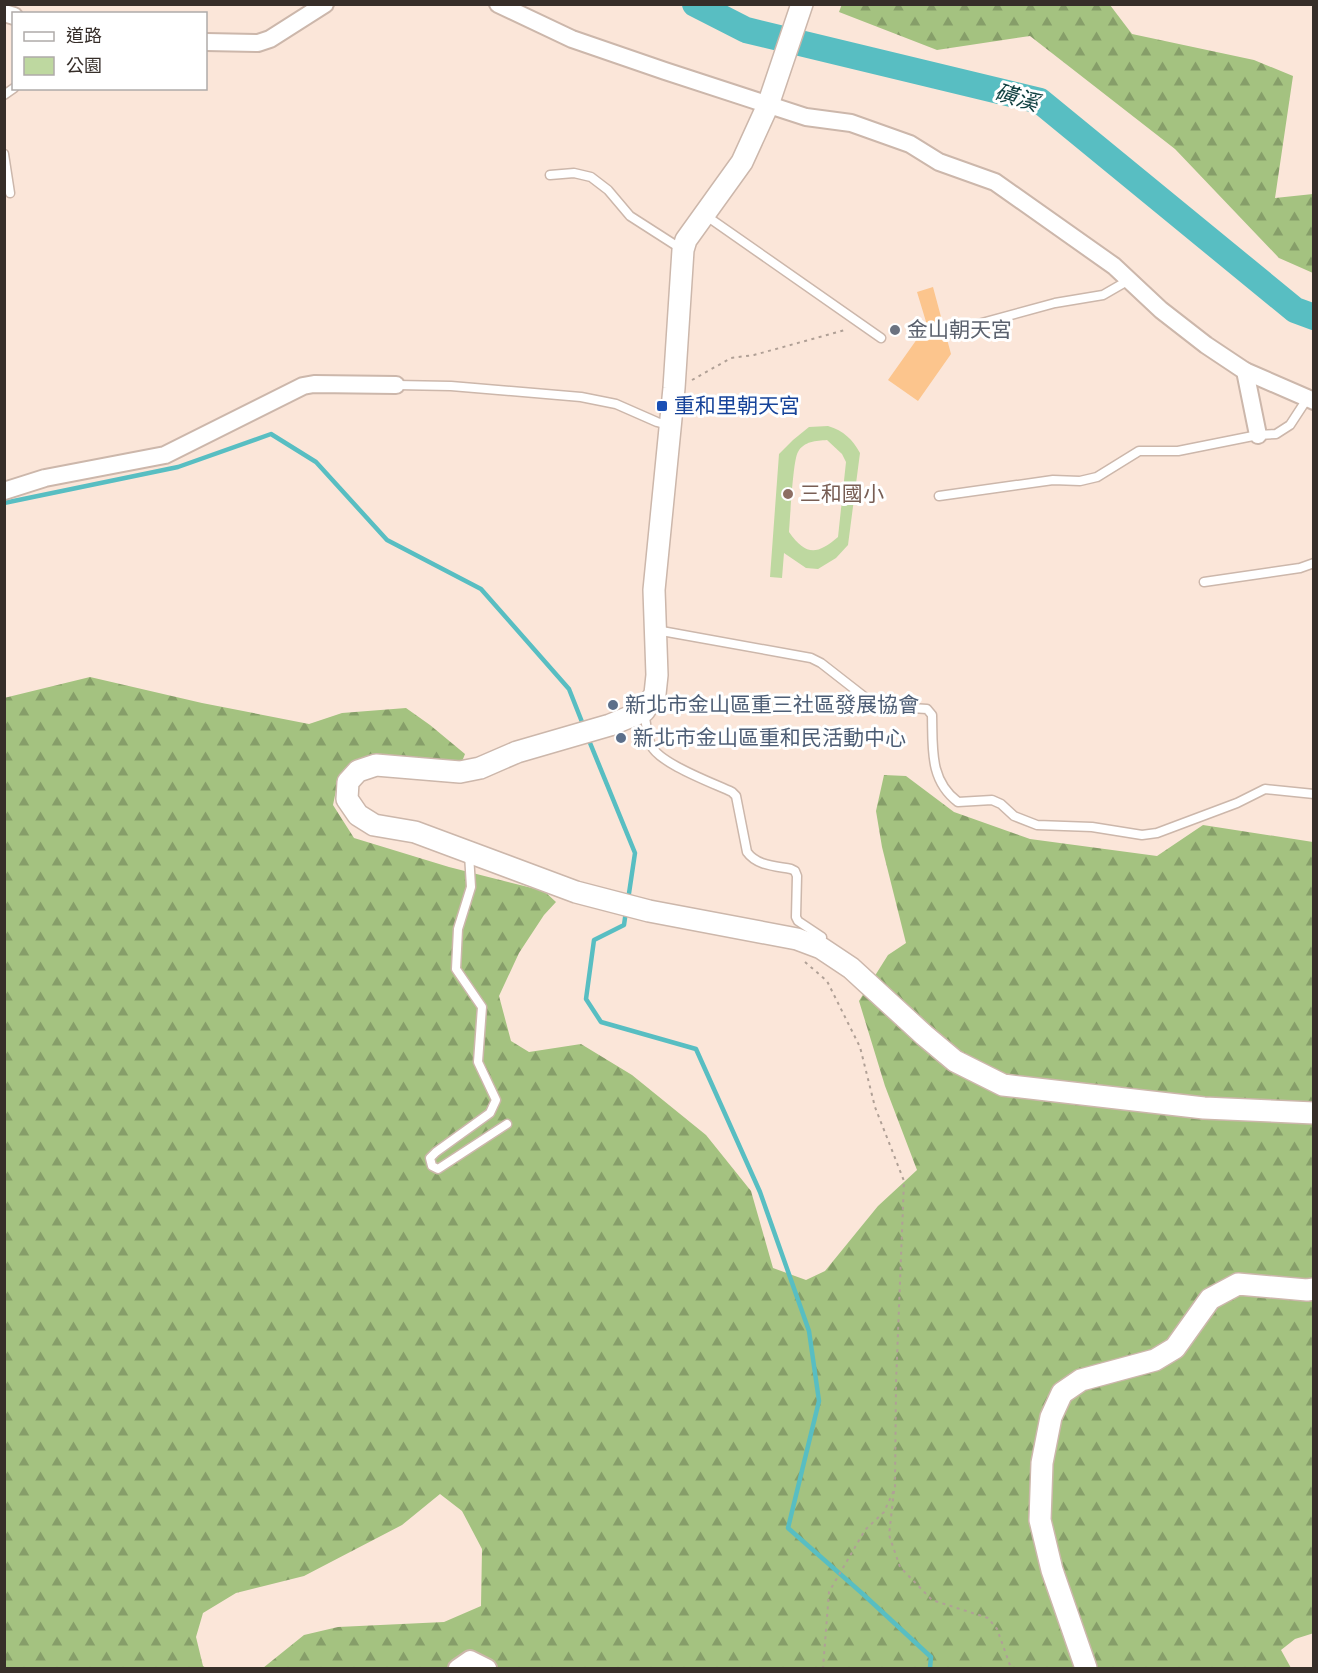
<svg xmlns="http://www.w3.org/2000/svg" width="1318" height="1673" font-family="Jost,'Noto Sans TC',sans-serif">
	<defs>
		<pattern id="forest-firs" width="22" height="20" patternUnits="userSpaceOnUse" patternTransform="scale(1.5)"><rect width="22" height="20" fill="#a4c280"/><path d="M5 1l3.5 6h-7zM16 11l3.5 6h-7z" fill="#869e69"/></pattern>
	</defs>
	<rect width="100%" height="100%" fill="#fbe6d9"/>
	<path fill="#bed8a0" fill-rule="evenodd" d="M828 426C844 431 852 439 860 453L848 545 836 558 818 569 806 568 784 553 782 578 770 577 779 454 793 440 809 427ZM827 440 842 454 846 462 838 537C817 555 806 556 789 532 790 520 793 459 798 452 804 441 816 441 827 440Z"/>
	<g fill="url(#forest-firs)">
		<polygon points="842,4 1110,5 1132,34 1254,60 1293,76 1275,198 1313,194 1313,273 1279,258 1175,149 1030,36 937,50 839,12"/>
		<polygon points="90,677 202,703 309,724 342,713 406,708 430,725 465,754 461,764 354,763 339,776 333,805 354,838 449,867 544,891 556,902 544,915 519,953 499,996 511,1041 529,1052 581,1044 632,1075 706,1135 751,1191 773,1268 806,1280 825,1271 878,1206 917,1170 885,1086 859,1001 888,955 906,943 882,847 876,811 884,775 906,776 954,812 1030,839 1157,856 1203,825 1313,842 1314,1633 1295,1639 1281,1650 1291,1668 263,1668 304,1635 338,1627 444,1622 481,1606 482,1549 462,1511 440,1494 402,1525 304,1576 236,1593 203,1613 196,1637 203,1666 206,1668 5,1668 4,698"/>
	</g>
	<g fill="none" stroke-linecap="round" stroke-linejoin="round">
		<g stroke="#58bec2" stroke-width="4.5">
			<polyline points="4,503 178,467 271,434 316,462 387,540 481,589 569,689 584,727"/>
			<polyline points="588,738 635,853 628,900"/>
			<polyline points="626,911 624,925 594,940 586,999 601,1022 696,1049 760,1192 809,1331 819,1401 788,1528 864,1595 931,1657 930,1668"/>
		</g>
		<polyline stroke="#58bec2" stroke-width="26" points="695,4 746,30 1040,101 1295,310 1314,317"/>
	</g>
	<polygon fill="#fcc58d" points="933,287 951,354 918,401 888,380 927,325 917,292"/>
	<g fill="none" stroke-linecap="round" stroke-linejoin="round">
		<g stroke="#ccb7ab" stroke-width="11">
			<g id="service">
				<polyline points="4,95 14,88"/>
				<polyline points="4,154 10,193"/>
				<polyline points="550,175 574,173 591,177 608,190 630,216 683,250"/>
				<polyline points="705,215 881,338"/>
				<polyline points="956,330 1055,303 1103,295 1129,280"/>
				<polyline points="396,385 451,386 581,397 616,404 657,422 668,425"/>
				<polyline points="939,496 1053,480 1080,481 1097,477 1139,451 1178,451 1258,435 1276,434 1290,425 1307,399"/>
				<polyline points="1204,582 1300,568 1314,563"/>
				<path d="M656 630 811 658 821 663 871 702 879 706 927 709 932 715C933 748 929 780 958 802L992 800 1001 804 1014 816 1037 825 1092 827 1142 835 1157 833 1237 803 1265 789 1314 794"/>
				<path d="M644 712C646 722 647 735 651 745 658 763 713 783 732 792L736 796 747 852C757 866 776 866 791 869L795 871 797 876 796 917 798 921 822 937 821 946"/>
				<polyline points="469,854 471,887 458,929 456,969 482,1007 478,1062 496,1100 490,1113 436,1152 430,1158 432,1166 438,1169 507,1124"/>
			</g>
		</g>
		<g stroke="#ccb7ab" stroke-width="20">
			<g id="minor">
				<polyline points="498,4 572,39 665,71 806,117 851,123 910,144 939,162 995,182 1114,266 1161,310 1206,345 1245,371 1258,435"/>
				<polyline points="4,13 14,16"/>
				<polyline points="206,42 258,43 270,39 325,4"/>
				<polyline points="1245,371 1314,401"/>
				<polyline points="4,491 45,478 165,455 303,386 314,384 396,385"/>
				<polyline points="457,1668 470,1659 488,1668"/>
			</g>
		</g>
		<g stroke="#ccb7ab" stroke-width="24">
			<g id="tertiary">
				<polyline points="802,4 768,105 742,162 686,240 683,250 674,388 654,590 657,675 655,694 644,711 610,725 517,752 480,768 460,772 376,765 358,771 348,782 347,799 358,815 374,825 415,832 576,892 649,911 797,939 821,948 851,968 924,1035 955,1061 1003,1085 1204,1108 1314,1113"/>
				<polyline points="1086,1668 1052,1570 1040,1520 1042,1463 1051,1417 1062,1393 1081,1380 1155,1360 1175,1348 1210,1299 1238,1284 1307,1290 1314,1289"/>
			</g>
		</g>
		<g stroke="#b0a096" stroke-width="2" stroke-dasharray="3 4.5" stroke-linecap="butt">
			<polyline points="692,380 731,358 754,355 845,330"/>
			<polyline points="805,962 827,981 860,1047 875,1107 904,1181 896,1383 895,1488 884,1512 865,1530 829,1592 823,1668"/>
			<polyline points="894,1491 889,1535 900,1567 932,1600 988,1618 997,1629 1011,1668"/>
		</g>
		<use href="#service" stroke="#fff" stroke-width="8"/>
		<use href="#minor" stroke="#fff" stroke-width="16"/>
		<use href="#tertiary" stroke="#fff" stroke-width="21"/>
	</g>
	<circle fill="#6b7280" stroke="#fff" stroke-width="2" cx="895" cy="330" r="6"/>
	<rect fill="#1a4fb4" stroke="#fff" stroke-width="2" x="656" y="400" width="12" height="12" rx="3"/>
	<circle fill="#8d6e63" stroke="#fff" stroke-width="2" cx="788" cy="494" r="6"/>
	<g fill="#5c6f8a" stroke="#fff" stroke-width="2">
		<circle cx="613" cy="705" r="6"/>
		<circle cx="621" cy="738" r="6"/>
	</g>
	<g text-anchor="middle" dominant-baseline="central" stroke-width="6" stroke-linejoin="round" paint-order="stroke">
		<g font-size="21" fill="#5b616d" stroke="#fff" text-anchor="start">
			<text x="907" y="330">金山朝天宮</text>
		</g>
		<g font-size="21" fill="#164399" stroke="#fff" text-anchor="start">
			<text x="674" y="406">重和里朝天宮</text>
		</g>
		<g font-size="21" fill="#785e54" stroke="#fff" text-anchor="start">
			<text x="800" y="494">三和國小</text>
		</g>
		<g font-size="21" fill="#4e5e75" stroke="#fff" text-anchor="start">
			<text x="625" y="705">新北市金山區重三社區發展協會</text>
			<text x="633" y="738">新北市金山區重和民活動中心</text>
		</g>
		<g font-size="22" font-style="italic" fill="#104041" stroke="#fff">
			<text transform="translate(1017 97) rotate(17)">磺溪</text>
		</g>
	</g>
	<rect width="1318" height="1673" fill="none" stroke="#362e29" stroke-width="12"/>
	<rect x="12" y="12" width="195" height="78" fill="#ffffff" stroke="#afaba9" stroke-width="1.5"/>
	<rect x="24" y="32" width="30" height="9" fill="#ffffff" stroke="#afaba9" stroke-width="1.5"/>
	<text x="66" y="42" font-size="18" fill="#362e29">道路</text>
	<rect x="24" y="57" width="30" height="18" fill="#bed8a0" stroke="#afaba9" stroke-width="1.5"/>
	<text x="66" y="72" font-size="18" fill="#362e29">公園</text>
</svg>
